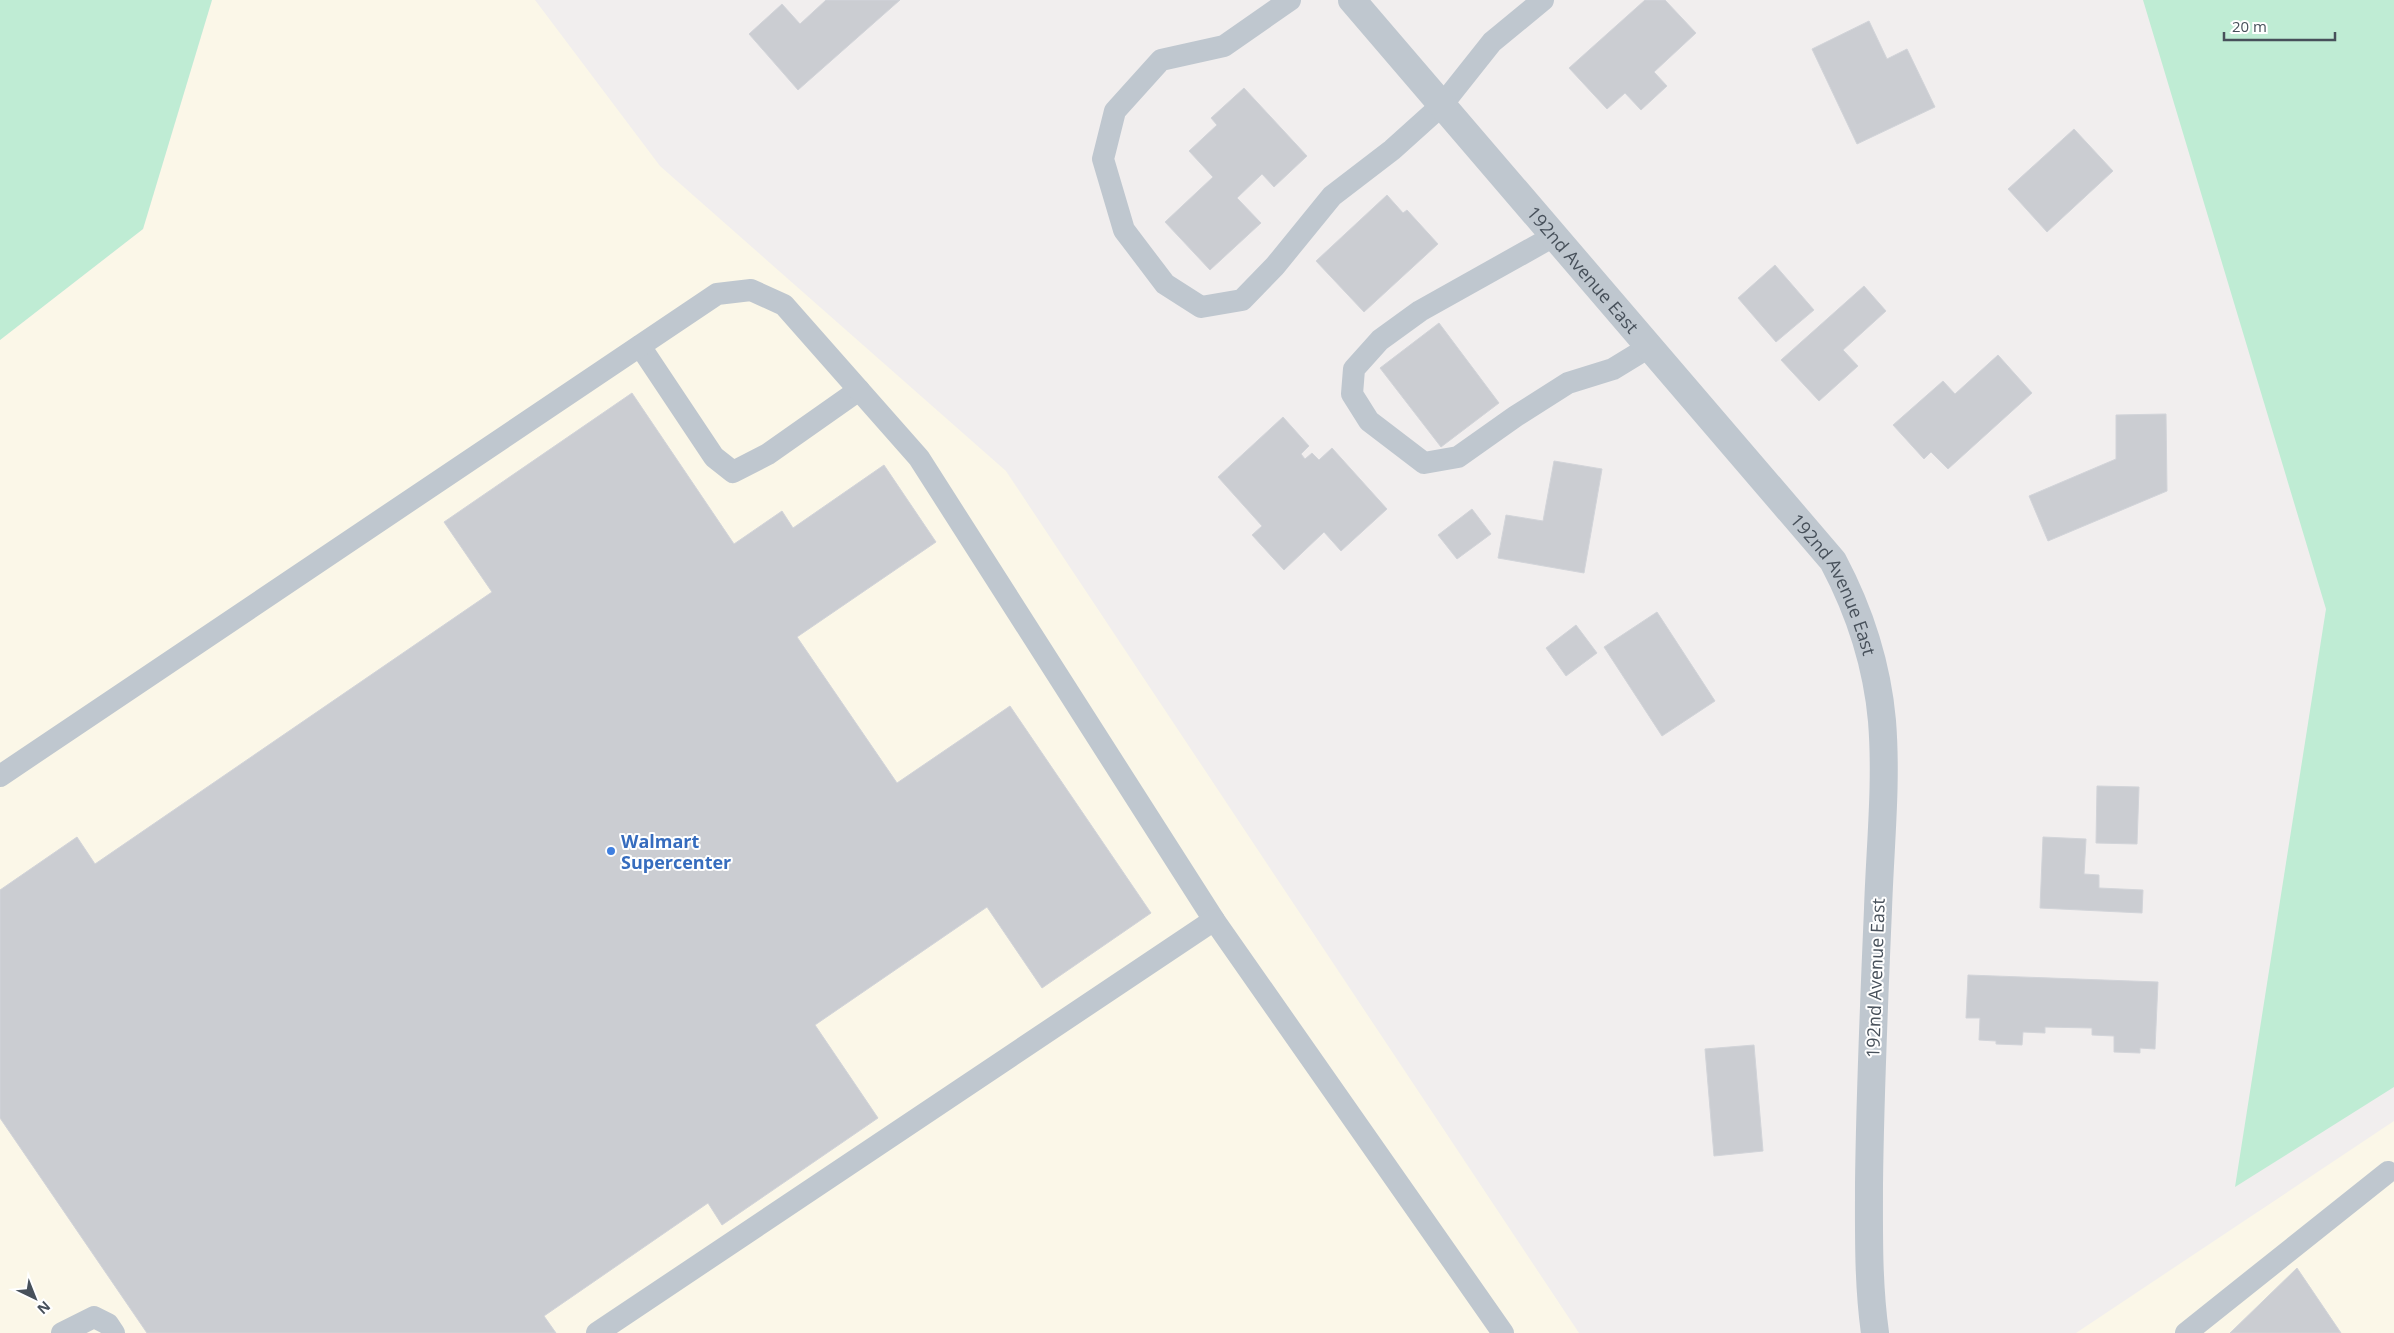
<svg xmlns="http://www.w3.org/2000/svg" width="2394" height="1333" font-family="'Open Sans',sans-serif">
	<rect width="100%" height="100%" fill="#f1eeee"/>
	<g fill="#fbf7e8">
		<polygon points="212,0 535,0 660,166 1006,471 1579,1333 0,1333 0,340 143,229"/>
		<polygon points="2394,1121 2394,1333 2076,1333"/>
	</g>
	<g fill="#bfecd4">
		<polygon points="0,0 212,0 143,229 0,340"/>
		<polygon points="2143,0 2394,0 2394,1087 2235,1187 2326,609"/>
	</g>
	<g fill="#cbcdd2" stroke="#d2d4d9">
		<polygon points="826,0 900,0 798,90 749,34 782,4 800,24"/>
		<polygon points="1645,0 1665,0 1696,33 1654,72 1667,86 1641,110 1625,93 1607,109 1569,68"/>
		<polygon points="1869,21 1887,59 1907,49 1935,107 1857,144 1812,49"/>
		<polygon points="1244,88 1307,156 1274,187 1262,174 1237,198 1261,223 1210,270 1165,222 1213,177 1189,151 1217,125 1211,118"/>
		<polygon points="2074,129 2113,171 2047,232 2008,189"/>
		<polygon points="1387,195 1403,213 1407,210 1438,244 1364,312 1316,261"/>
		<polygon points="1775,265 1814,310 1776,342 1738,298"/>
		<polygon points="1864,286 1886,311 1843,350 1858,366 1819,401 1781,360"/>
		<polygon points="1439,323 1499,403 1441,447 1380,368"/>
		<polygon points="1998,355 2032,393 1948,469 1931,452 1924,459 1893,425 1943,381 1955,394"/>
		<polygon points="632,393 734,544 782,511 793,528 884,465 936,542 797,637 897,783 1010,706 1151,913 1042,988 987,907 815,1025 878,1118 722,1225 708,1203 544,1316 556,1333 147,1333 0,1118 0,890 77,837 95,864 492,592 444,522"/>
		<polygon points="2166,414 2167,491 2048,541 2029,496 2116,459 2116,415"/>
		<polygon points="1283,417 1309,446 1301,454 1305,459 1312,453 1319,460 1332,448 1387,509 1341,551 1324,532 1284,570 1252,535 1262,526 1218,477"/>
		<polygon points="1554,461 1602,469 1584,573 1498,558 1506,515 1543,521"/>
		<polygon points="1472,509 1491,534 1457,559 1438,535"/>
		<polygon points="1657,612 1715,701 1662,736 1604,647"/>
		<polygon points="1576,625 1597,653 1566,676 1546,648"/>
		<polygon points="2097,786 2139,787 2137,844 2096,843"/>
		<polygon points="2043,837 2086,839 2084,874 2099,875 2099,888 2143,890 2142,913 2040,908"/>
		<polygon points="1968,975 2158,982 2155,1049 2140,1048 2140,1053 2114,1052 2114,1036 2092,1035 2092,1028 2045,1027 2045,1033 2023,1032 2022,1045 1996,1044 1996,1041 1979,1040 1980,1018 1966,1018"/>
		<polygon points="1754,1045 1763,1151 1714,1156 1705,1049"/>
		<polygon points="2297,1268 2341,1333 2230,1333"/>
	</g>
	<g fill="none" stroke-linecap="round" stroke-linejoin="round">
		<g stroke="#bfc7cf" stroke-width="22">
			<polyline points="1290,0 1224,46 1161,60 1115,111 1103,159 1124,230 1165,284 1201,307 1242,300 1275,266 1332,196 1392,150 1442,105 1492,42 1543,0"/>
			<polyline points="1554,236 1420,311 1380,340 1354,369 1352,394 1369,421 1424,463 1458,457 1516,416 1568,383 1613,369 1649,347"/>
			<polyline points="640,346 714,457 733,472 768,454 859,390"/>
			<polyline points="0,776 717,294 751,290 784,305 919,458 1214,920"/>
			<polyline points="62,1333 94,1317 108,1324 114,1333"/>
			<polyline points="597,1333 1214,920 1503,1333"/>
			<polyline points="2186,1333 2388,1172"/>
		</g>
		<path stroke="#bfc7cf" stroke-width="28" id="s1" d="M1352 0 1833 561C1859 610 1877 665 1882 721 1887 783 1880 847 1878 909 1874 1001 1870 1093 1869 1184 1869 1234 1868 1283 1875 1333"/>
	</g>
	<circle fill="#3f7fe0" stroke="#fff" stroke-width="2" cx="611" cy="851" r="5"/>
	<g text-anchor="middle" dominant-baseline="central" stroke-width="4" stroke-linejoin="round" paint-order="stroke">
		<g font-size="18" fill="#47505a" stroke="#fff">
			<text stroke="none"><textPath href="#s1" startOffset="355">192nd Avenue East</textPath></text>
			<text stroke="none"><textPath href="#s1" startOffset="760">192nd Avenue East</textPath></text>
			<text transform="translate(1875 978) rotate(-88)">192nd Avenue East</text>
		</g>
		<g font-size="18" font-weight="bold" fill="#366cbe" stroke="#fff" text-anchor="start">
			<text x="621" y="841">Walmart<tspan x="621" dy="21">Supercenter</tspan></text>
		</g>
	</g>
	<g transform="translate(35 1298) rotate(137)" stroke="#ffffff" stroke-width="4" paint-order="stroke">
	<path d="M0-4L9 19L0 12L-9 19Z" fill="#47505a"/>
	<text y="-8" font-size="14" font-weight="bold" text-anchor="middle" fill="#47505a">N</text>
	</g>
	<path d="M2224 32v8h111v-8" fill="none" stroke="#47505a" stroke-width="2.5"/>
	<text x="2232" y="32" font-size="15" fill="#47505a" stroke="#ffffff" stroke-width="4" paint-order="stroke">20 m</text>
</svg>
